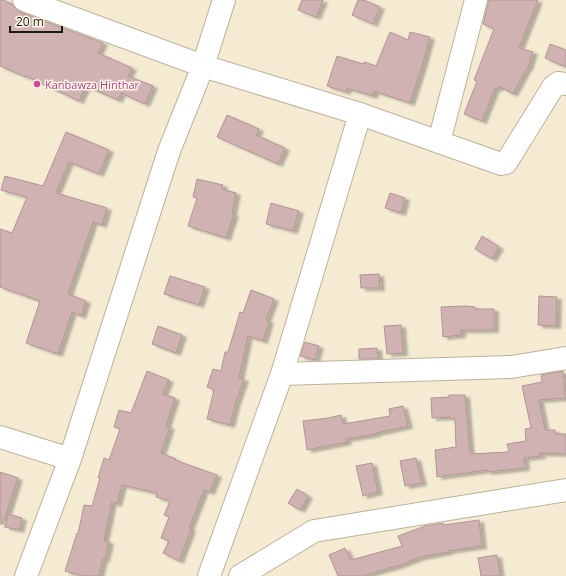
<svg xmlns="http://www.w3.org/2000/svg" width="566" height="576" font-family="'Open Sans',sans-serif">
	<defs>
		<filter id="shadow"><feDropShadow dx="4.5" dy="2.5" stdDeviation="1" flood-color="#0004"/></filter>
	</defs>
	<rect width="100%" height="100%" fill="#f5ebd3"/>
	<g fill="#cfb2b1" stroke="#b19594" filter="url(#shadow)">
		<polygon points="0,0 3,0 12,4 15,8 20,12 103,43 98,53 132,68 128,76 153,86 145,104 121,93 118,100 86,86 79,101 26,76 26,77 0,66"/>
		<polygon points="302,0 323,0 316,17 298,10"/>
		<polygon points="358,0 364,0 380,7 373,24 352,15"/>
		<polygon points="489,0 538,0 519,48 533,52 528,68 527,68 513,94 499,86 498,89 495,88 482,121 464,114 477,81 474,80 494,29 483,24"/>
		<polygon points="390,32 408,40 410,32 430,37 423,63 410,103 374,91 373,96 347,88 346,92 327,86 337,56 363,64 364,62 376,66"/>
		<polygon points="550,44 566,50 566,67 545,58"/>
		<polygon points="227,115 259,129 256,135 285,148 278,164 217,137"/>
		<polygon points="66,132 109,150 99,174 69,162 56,193 107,208 102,225 93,222 68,294 86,301 81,316 72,312 58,354 26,343 40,301 0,287 0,229 12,233 27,197 1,190 5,176 43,186"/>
		<polygon points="197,179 223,185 222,189 236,193 232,213 234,214 226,238 188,226 197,198 193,197"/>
		<polygon points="390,193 405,198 401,213 385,208"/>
		<polygon points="271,203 299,211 293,231 266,224"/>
		<polygon points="482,236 499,247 492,259 475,249"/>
		<polygon points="379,274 380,288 361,288 360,275"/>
		<polygon points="170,276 205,287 199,305 164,294"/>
		<polygon points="251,290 274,299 266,320 269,321 263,341 248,336 239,378 244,379 236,402 230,425 207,419 214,390 207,387 213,369 221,371 225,352 228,352 240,312 243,313"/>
		<polygon points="539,296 557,297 556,326 538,325"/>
		<polygon points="465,306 475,307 475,309 494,309 494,330 461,330 461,335 443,337 441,307"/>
		<polygon points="401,325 403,353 387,354 384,326"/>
		<polygon points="158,326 182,335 176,353 152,344"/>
		<polygon points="305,342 319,346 315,360 300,356"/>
		<polygon points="377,348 378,359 359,359 359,349"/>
		<polygon points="147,371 169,380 163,394 175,398 166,426 170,427 161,453 176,459 175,460 217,475 210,492 204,490 189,528 191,529 179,561 163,553 169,541 161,538 169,517 164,515 170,501 156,497 157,493 122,485 117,504 112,502 104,540 109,542 105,559 103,559 99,576 82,576 65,571 77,533 78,534 84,505 92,506 100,478 98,478 104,458 109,460 120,429 114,427 119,410 131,413"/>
		<polygon points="563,371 565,398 539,400 545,430 555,430 555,434 566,434 566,454 540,453 541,456 524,458 525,468 487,472 487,470 437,477 435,450 456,447 455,419 450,419 450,417 432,418 431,398 449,397 449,395 465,395 470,454 509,452 507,444 526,441 525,429 531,428 522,386 542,382 541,375"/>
		<polygon points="403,406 408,426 376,433 376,434 346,439 347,442 307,450 303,421 328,418 341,415 343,424 390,416 389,409"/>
		<polygon points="416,458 422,483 405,486 400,461"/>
		<polygon points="372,463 378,492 363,496 356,466"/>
		<polygon points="0,472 18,478 3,524 0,524"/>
		<polygon points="297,489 308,496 300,510 288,503"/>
		<polygon points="8,514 22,518 19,530 5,527"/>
		<polygon points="479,520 482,546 448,551 448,552 421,557 400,565 362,576 338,576 329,555 345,548 351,560 402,546 398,536 425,526 443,523 443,525"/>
		<polygon points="497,555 500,576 481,576 478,558"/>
	</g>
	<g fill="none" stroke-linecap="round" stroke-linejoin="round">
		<g stroke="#bcb29b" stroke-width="24">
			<g id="minor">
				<polyline points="24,0 203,66 360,114 501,164 506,163 553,87 558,83 566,84"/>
				<polyline points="439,142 476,0"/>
				<polyline points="282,374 511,367 566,358"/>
				<polyline points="0,437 70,459"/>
				<polyline points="26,576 70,459 169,151 203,66 224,0"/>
				<polyline points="209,576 282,374 360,114"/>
				<polyline points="240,576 314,531 566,490"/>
			</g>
		</g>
		<use href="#minor" stroke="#fff" stroke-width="22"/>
	</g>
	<circle fill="#d1479c" stroke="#fff9ea" stroke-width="1.5" cx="37" cy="84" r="4"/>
	<g text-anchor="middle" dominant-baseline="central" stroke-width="3" stroke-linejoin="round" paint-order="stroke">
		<g font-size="11" fill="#b23c85" stroke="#fff9ea" text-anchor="start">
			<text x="45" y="84">Kanbawza Hinthar</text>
		</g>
	</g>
	<path d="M10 26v6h52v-6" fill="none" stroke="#1e1b12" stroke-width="2"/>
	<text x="16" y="26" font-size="12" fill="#1e1b12" stroke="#fff9ea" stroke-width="3" paint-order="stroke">20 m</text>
</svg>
